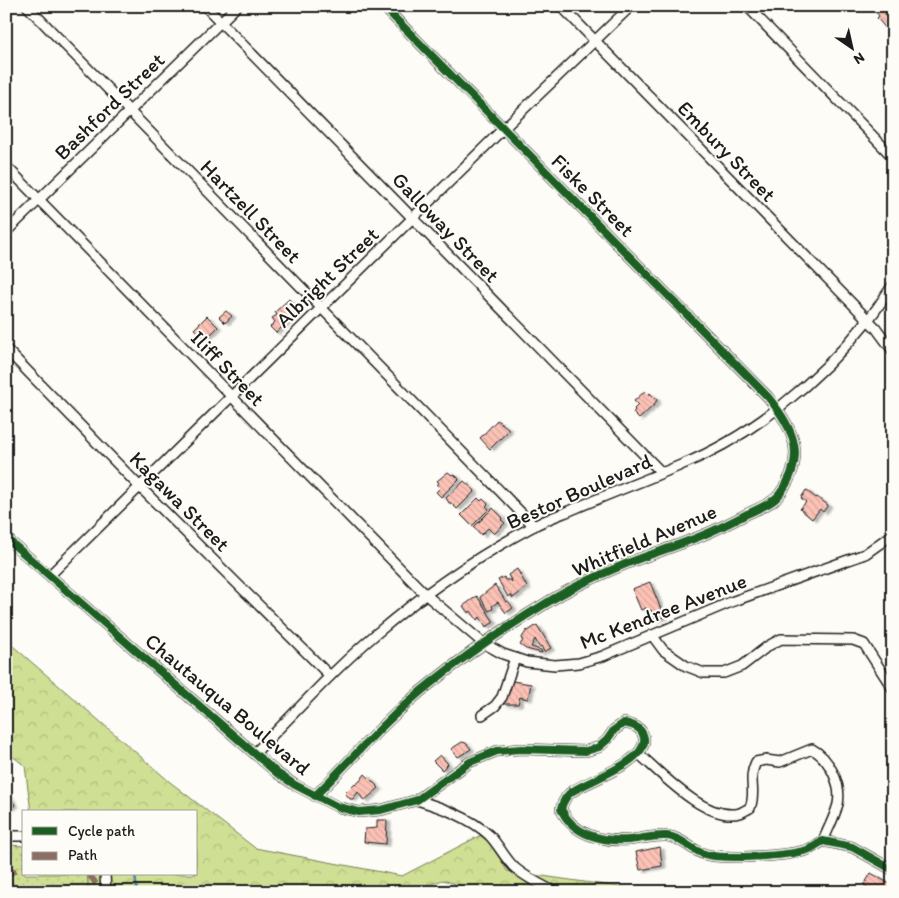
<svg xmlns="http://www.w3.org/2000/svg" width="899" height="898" font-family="Itim,sans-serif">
	<defs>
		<pattern id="grass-dots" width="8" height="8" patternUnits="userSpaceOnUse" patternTransform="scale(1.25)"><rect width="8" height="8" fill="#cfdf93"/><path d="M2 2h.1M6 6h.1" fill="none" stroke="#b1bf7e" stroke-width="1.8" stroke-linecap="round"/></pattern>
		<pattern id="forest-crowns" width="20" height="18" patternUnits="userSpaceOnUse" patternTransform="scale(1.25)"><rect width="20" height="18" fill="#cfdf93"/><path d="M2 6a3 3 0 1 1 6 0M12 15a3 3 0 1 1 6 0" fill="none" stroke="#b1bf7e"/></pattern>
		<pattern id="building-back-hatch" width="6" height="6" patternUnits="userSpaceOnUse" patternTransform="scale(1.25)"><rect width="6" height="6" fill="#fdc2b6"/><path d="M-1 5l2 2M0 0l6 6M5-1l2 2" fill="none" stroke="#d8a69c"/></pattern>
		<filter id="shadow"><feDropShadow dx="4" dy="2" stdDeviation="1" flood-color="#0004"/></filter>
	</defs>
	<rect width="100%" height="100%" fill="#fdfcf7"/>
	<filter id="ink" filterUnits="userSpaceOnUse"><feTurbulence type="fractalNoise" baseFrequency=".02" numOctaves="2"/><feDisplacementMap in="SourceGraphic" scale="10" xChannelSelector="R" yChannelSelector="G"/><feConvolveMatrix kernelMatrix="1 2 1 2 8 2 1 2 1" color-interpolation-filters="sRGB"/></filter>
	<g filter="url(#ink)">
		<polygon fill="url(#grass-dots)" stroke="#767e58" points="6,845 24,846 24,874 88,874 88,892 6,892"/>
		<polygon fill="url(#forest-crowns)" stroke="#767e58" points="6,640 170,782 255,848 402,876 481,835 494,847 507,871 655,892 480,892 443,880 407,892 88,892 88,874 196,874 196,812 31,812 25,766 6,751"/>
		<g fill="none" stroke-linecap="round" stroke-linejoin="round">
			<polyline stroke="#5d8597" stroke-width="2.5" points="135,874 137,892"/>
		</g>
		<g fill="url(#building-back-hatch)" stroke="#1c1c1c" filter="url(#shadow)">
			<polygon points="877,6 887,6 893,13 893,24 887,30 877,18 879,16 876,12 880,9"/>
			<polygon points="289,299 298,310 291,314 293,316 276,333 270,327 275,322 272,318 277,315 275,312"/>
			<polygon points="226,311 232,316 225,323 219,317"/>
			<polygon points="207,316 218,327 206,339 194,329"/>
			<polygon points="645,391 649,395 650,393 657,400 654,405 639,419 633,413 635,410 634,409 638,405 634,401"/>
			<polygon points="497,420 508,428 508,431 490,449 480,438"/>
			<polygon points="448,472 452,475 454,474 459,479 441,497 436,492 440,488 437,485 439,483 437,481"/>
			<polygon points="464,481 475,491 457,509 451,503 449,503 446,498"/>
			<polygon points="806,490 816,498 817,497 828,505 823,512 820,509 812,519 800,509 806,502 801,498"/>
			<polygon points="478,498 481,501 483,499 488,504 486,506 489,509 472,526 461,515"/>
			<polygon points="493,508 503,518 501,520 505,523 494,534 488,528 481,535 474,527"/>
			<polygon points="517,569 527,587 513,598 511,595 508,597 498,580 504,577 505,580 510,580 512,582 508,575"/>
			<polygon points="650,582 664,617 655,620 651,610 647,611 646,608 641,610 632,589"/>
			<polygon points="495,585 506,602 508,601 513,608 506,613 498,602 492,606 493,609 489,611 480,597"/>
			<polygon points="477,596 494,622 486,627 480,617 477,620 471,611 468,613 463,606"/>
			<polygon points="537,625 551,648 544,652 541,646 539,647 535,639 531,647 541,650 542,653 526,649 520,645 523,640 521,639 527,630 528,631"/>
			<polygon points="512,681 531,684 528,699 520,697 518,704 503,704 509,693"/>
			<polygon points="462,742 466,743 471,749 458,757 451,749"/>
			<polygon points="440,755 448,764 442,770 433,761"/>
			<polygon points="365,774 379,788 364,801 358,792 353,799 350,799 345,793 354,784 355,785 360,781"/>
			<polygon points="6,792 15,805 7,810 6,809"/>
			<polygon points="377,820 387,820 386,844 364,842 365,829 377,828"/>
			<polygon points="660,847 662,866 640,870 636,852"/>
			<polygon points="871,873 893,886 893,892 875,892 864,885"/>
		</g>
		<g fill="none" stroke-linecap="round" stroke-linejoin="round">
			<g stroke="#1c1c1c" stroke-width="12">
				<g id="minor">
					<polyline points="27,6 534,526"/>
					<polyline points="205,6 661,472"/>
					<polyline points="561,6 876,328 893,351"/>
					<polyline points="747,6 893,157"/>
					<polyline points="6,166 425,594 483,643 503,654 527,662 555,665 579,663 603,656 731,602 865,554 893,534"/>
					<polyline points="6,232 237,6"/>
					<polyline points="6,349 139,486 330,676"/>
					<path d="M6 538 277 773 295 785 338 807 359 812 381 810 417 800 470 762 497 751 521 749 586 751 599 747 607 740 614 730 624 723C633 725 642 727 644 738 648 761 590 780 573 791 566 795 563 801 561 809 573 835 602 842 629 840 641 839 654 835 667 836 681 837 691 850 704 854 723 860 788 856 807 850 812 848 818 844 823 841L852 847 893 870"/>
					<polyline points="50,575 503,129 631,6"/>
					<polyline points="652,635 663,650 686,666 704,673 724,673 742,666 768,646 781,639 853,640 864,644 893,689"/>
					<polyline points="482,715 495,706 502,697 515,658"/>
					<path d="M255 753C295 713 333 670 376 634 424 593 476 557 532 527 546 519 562 514 576 508 611 493 646 480 681 465 751 437 820 380 867 321 877 310 884 297 893 285"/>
					<path d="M639 754C662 774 706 822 740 813 743 812 747 809 750 808 757 790 747 780 756 762L766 760 780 762 812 749C829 758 842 784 838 804 835 816 828 829 823 841"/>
					<path d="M315 796C353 758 389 716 431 683 470 652 511 624 553 599 575 586 604 573 628 563 648 555 668 549 688 541 708 534 728 524 747 514 757 509 772 504 779 495 807 458 795 430 768 397L383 6"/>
					<path d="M417 800C443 808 469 817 489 835 499 845 505 859 515 868 527 878 541 885 555 892"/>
					<polyline points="6,836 24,836"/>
					<polyline points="105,874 106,892"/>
				</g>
			</g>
			<use href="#minor" stroke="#fdfcf7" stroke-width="9"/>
			<g stroke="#8d6e63" stroke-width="6" stroke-dasharray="12 6" stroke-linecap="butt">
				<polyline points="89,874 102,892"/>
				<polyline points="6,876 12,872 24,868"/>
			</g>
			<g stroke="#fdfcf7" stroke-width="11">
				<g id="cycleway">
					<path d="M6 538 277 773 295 785 338 807 359 812 381 810 417 800 470 762 497 751 521 749 586 751 599 747 607 740 614 730 624 723C633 725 642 727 644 738 648 761 590 780 573 791 566 795 563 801 561 809 573 835 602 842 629 840 641 839 654 835 667 836 681 837 691 850 704 854 723 860 788 856 807 850 812 848 818 844 823 841L852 847 893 870"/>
					<path d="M315 796C353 758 389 716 431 683 470 652 511 624 553 599 575 586 604 573 628 563 648 555 668 549 688 541 708 534 728 524 747 514 757 509 772 504 779 495 807 458 795 430 768 397L383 6"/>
				</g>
			</g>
			<use href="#cycleway" stroke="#1b5e20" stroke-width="8"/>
		</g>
	</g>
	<g text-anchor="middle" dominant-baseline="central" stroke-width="4" stroke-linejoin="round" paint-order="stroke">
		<g font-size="21" fill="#1c1c1c" stroke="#fdfcf7">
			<text transform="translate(109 106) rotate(-44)">Bashford Street</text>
			<text transform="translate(727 151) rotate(46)">Embury Street</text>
			<text transform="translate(593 195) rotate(45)">Fiske Street</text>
			<text transform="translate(251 211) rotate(46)">Hartzell Street</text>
			<text transform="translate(446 227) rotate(46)">Galloway Street</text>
			<text transform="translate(327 277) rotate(-44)">Albright Street</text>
			<text transform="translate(228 368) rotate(46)">Iliff Street</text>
			<text transform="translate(579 491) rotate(-24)">Bestor Boulevard</text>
			<text transform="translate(180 501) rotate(45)">Kagawa Street</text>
			<text transform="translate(644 540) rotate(-23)">Whitfield Avenue</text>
			<text transform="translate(663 611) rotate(-21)">Mc Kendree Avenue</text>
			<text transform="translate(228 704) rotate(40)">Chautauqua Boulevard</text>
		</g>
	</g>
	<rect width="899" height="898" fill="none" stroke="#fdfcf7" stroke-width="25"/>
	<rect x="12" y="12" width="874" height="873" fill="none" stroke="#1c1c1c" stroke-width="2" filter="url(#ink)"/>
	<rect x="22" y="810" width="175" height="65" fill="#fdfcf7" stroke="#a3a29f"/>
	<rect x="32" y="827" width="25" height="8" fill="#1b5e20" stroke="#a3a29f"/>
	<text x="68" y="836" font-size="15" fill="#1c1c1c">Cycle path</text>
	<rect x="32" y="852" width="25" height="8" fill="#8d6e63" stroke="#a3a29f"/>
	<text x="68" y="860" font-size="15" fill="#1c1c1c">Path</text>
	<g transform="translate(852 48) rotate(146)" stroke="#fdfcf7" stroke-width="4" paint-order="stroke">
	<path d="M0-4L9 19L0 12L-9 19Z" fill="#1c1c1c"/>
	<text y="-8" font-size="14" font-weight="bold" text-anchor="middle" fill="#1c1c1c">N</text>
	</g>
</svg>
